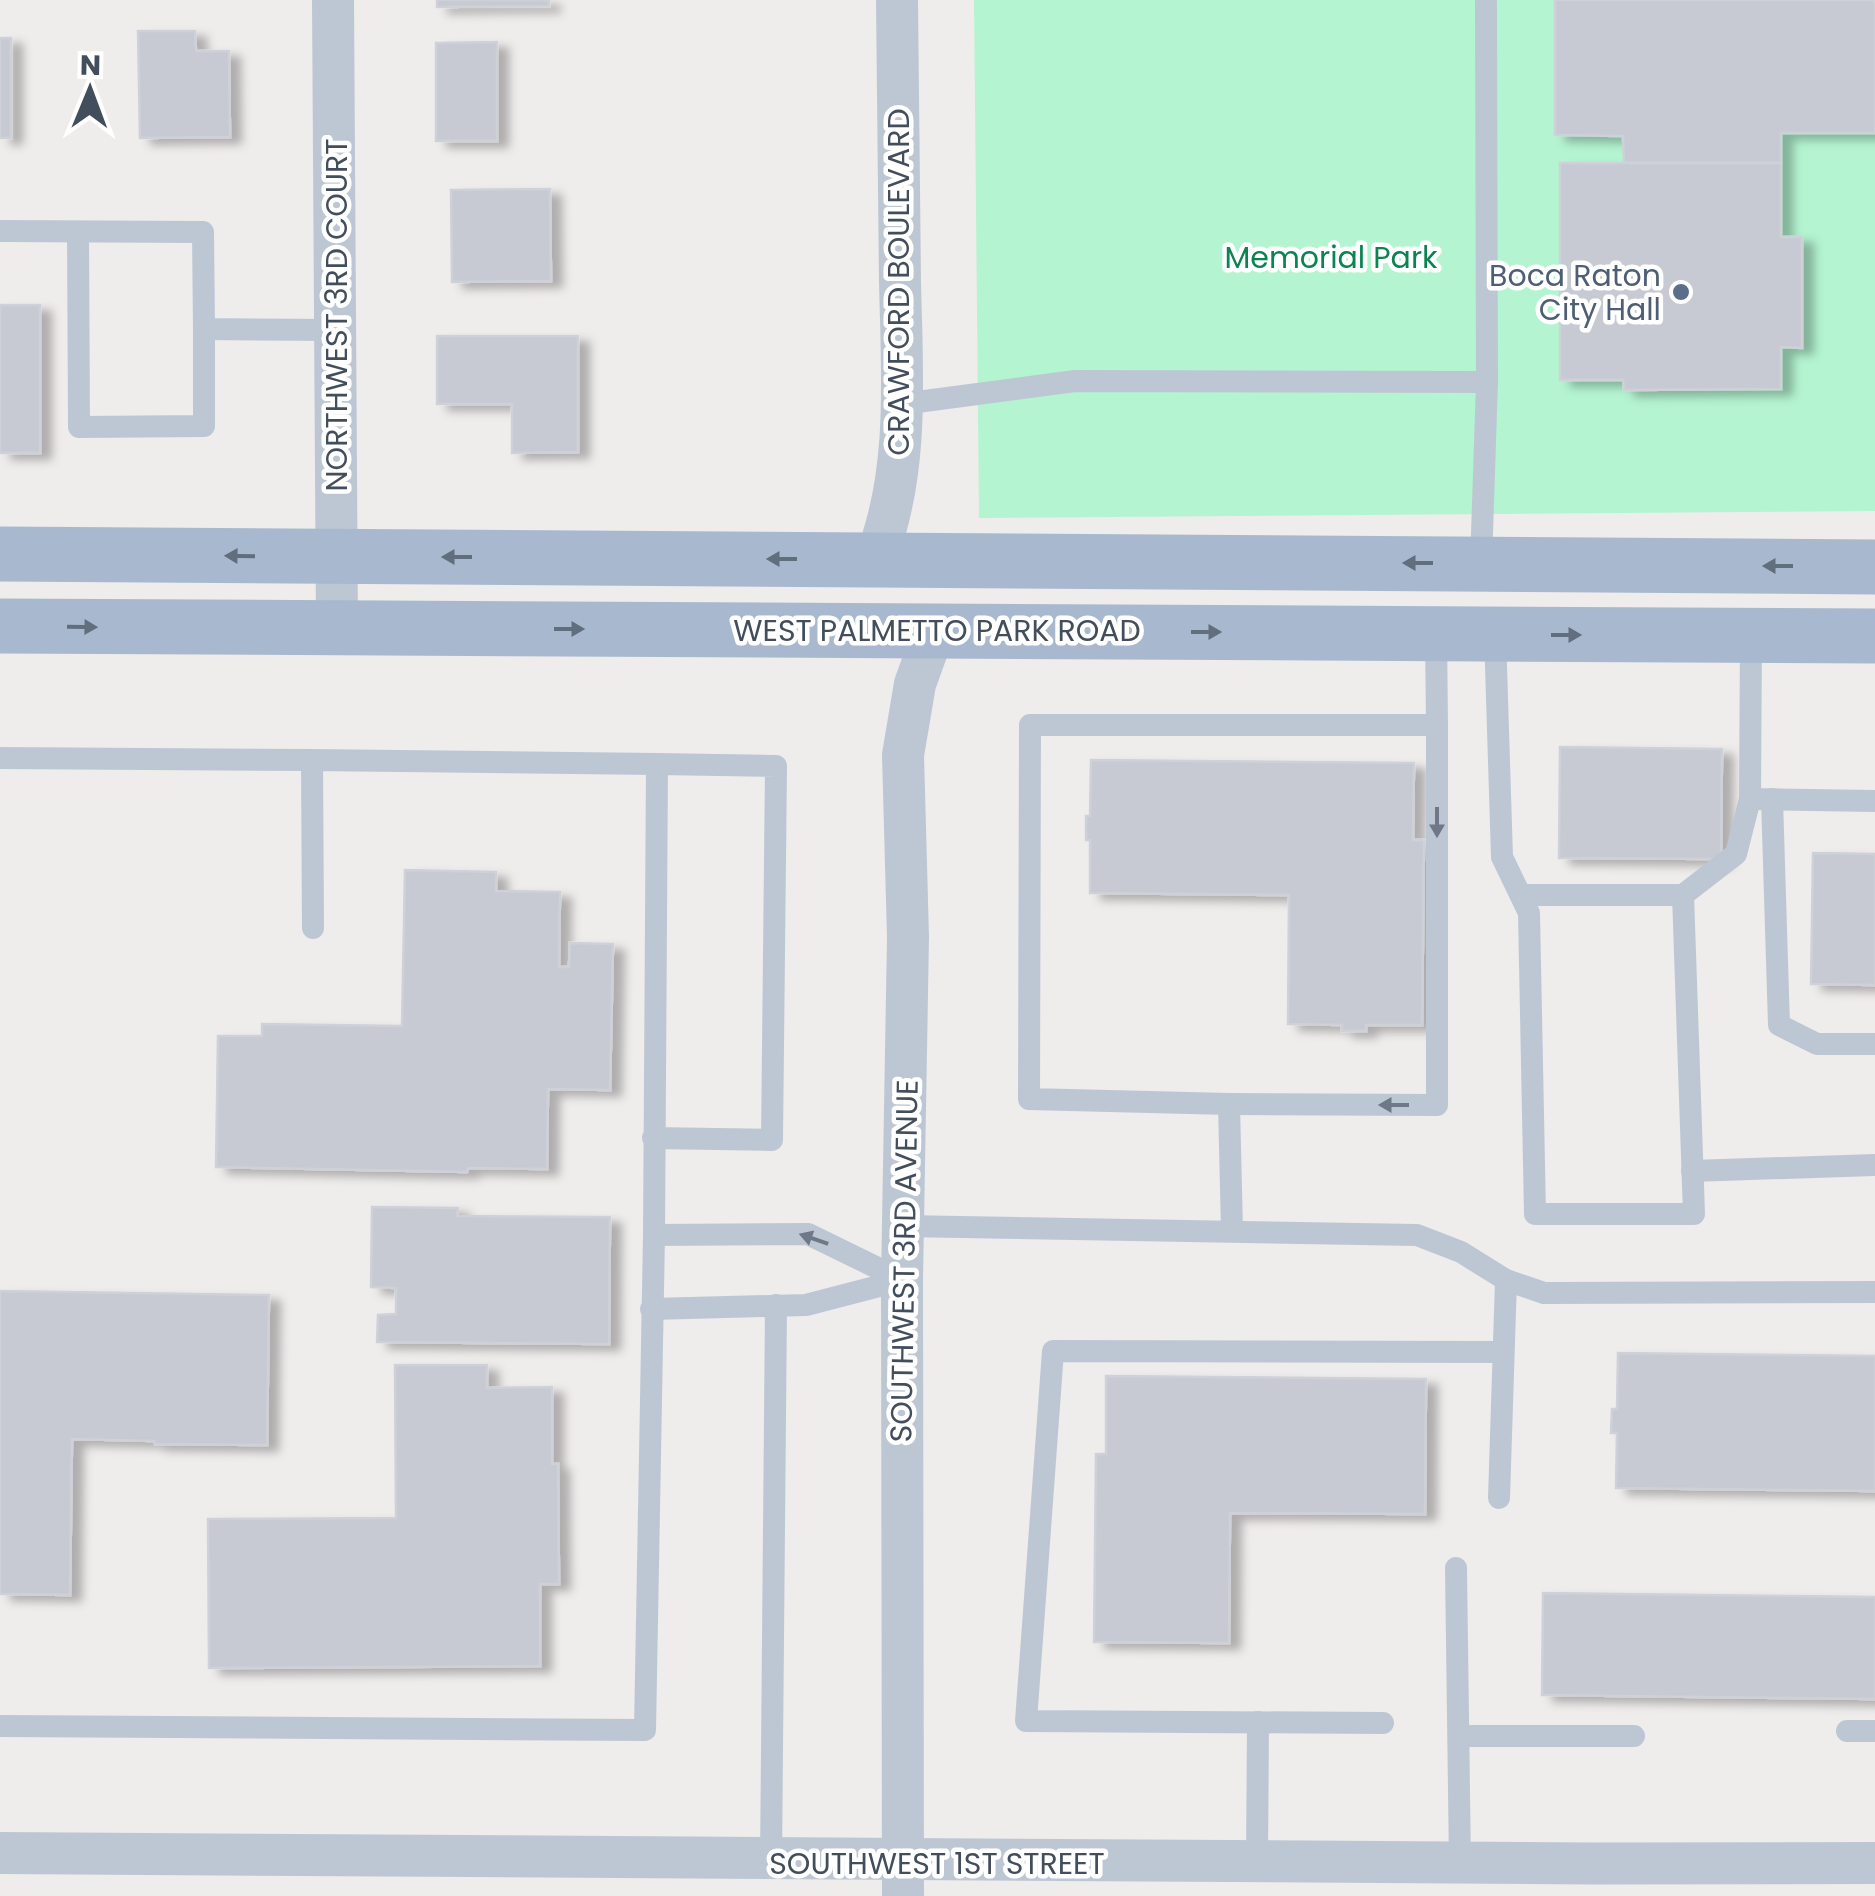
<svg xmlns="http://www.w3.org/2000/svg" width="1875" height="1896" font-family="Poppins,sans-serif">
	<defs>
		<filter id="shadow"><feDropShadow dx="11" dy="6" stdDeviation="5" flood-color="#0004"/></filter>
	</defs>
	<rect width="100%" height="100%" fill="#efecec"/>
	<polygon fill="#b4f4d1" points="974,0 1875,0 1875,511 979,518"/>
	<g fill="#c7cad3" stroke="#cfd1d9" stroke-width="2.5" filter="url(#shadow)">
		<polygon points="437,0 549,0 549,6 437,7"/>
		<polygon points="1555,0 1875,0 1875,133 1781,133 1781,163 1624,163 1623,136 1555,135"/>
		<polygon points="138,31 195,31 196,51 229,51 230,137 140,138"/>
		<rect x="0" y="38" width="11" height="100"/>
		<polygon points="497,42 497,141 436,141 436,43"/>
		<polygon points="1560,163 1781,163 1781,237 1802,237 1802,348 1781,347 1781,389 1624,390 1623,380 1560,380"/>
		<polygon points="550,189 551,281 452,282 451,190"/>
		<rect x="0" y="305" width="40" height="148"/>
		<polygon points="437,336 578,336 578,452 512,453 512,404 437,404"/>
		<polygon points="1560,747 1722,749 1721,859 1559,858"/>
		<polygon points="1091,760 1414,763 1413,840 1424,840 1422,1025 1366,1025 1366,1031 1342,1031 1342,1025 1288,1024 1289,895 1090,893 1090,840 1086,840 1086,816 1090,816"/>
		<polygon points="1813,853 1875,854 1875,985 1811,984"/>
		<polygon points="405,870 496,872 496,891 560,892 559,967 569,967 570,943 613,944 610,1090 548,1089 547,1169 468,1168 467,1172 216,1167 218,1036 262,1036 262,1024 402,1026"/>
		<polygon points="372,1207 458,1208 457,1216 610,1217 609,1344 377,1342 378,1315 396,1314 396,1288 371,1287"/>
		<polygon points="0,1291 269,1295 267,1445 155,1444 154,1441 72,1439 70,1595 0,1594"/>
		<polygon points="1618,1353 1875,1356 1875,1491 1616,1488 1617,1433 1611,1433 1612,1409 1617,1409"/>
		<polygon points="395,1365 487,1365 487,1388 552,1387 552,1464 558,1464 559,1584 540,1584 540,1666 209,1668 208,1519 396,1518"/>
		<polygon points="1106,1376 1426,1379 1425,1514 1230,1513 1229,1643 1094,1642 1096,1454 1106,1454"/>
		<polygon points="1543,1593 1875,1597 1875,1699 1542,1695"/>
	</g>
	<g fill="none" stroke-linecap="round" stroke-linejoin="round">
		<g stroke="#bdc7d4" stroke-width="22">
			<polyline points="0,231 203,232 204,329 336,330"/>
			<polyline points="78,232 79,427 204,426 204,329"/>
			<polyline points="902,404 1075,381 1487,382"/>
			<polyline points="1481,564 1487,382 1486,0"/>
			<polyline points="1495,634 1502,857 1529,913 1535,1214 1694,1214 1683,895 1521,895"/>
			<polyline points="1751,635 1750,799 1875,801"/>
			<polyline points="0,758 312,760"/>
			<polyline points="1772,799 1779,1025 1817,1044 1875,1044"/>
			<polyline points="1683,895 1736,854 1750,799"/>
			<polyline points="313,928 312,760 657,764"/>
			<polyline points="1229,1104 1437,1105 1437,725"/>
			<polyline points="1692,1171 1875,1165"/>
			<polyline points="903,1226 1417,1235 1461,1252 1506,1280 1544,1293 1875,1292"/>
			<polyline points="1232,1231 1229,1104 1029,1099 1030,725 1437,725 1436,633"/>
			<polyline points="654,1235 808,1234 902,1280"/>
			<polyline points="651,1309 806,1305 902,1280"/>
			<polyline points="1499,1498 1506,1280"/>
			<polyline points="1456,1568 1460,1865"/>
			<polyline points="1383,1723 1026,1721 1053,1351 1503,1352"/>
			<polyline points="0,1726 645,1730 654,1235 657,764 776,766 772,1140 653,1138"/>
			<polyline points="1847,1731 1875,1731"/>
			<polyline points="1459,1736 1634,1736"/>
			<polyline points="771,1862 776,1305"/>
			<polyline points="1257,1864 1258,1722"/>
		</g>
		<g stroke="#bdc7d4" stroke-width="42">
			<polyline points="333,0 337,629"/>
			<path d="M875 560C910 472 902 374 900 282 899 188 898 94 897 0"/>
			<path d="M0 1853C625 1860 1250 1865 1875 1863"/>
			<polyline points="903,1896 902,1280 908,937 903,755 915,684 934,631"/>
		</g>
		<g stroke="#a8b9cf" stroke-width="55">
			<polyline points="0,554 1875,567"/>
			<polyline points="0,626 1875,636"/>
		</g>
	</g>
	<defs><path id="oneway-solid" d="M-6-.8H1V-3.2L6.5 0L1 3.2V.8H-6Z" transform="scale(2.5)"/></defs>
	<g fill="#616e7e">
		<use href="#oneway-solid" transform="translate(240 556) rotate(-179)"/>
		<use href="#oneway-solid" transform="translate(457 557) rotate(-180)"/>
		<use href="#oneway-solid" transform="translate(782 559) rotate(-180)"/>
		<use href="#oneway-solid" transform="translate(1418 563) rotate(-180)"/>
		<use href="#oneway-solid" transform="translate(1778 566) rotate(-180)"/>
		<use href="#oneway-solid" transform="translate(82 627) rotate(1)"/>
		<use href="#oneway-solid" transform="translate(569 629)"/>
		<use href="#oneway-solid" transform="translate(1206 632)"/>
		<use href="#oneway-solid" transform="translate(1566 635)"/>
	</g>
	<g fill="#6e7886">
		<use href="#oneway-solid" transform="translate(1437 822) rotate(90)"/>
		<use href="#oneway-solid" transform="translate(1394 1105) rotate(-180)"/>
		<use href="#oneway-solid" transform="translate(814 1239) rotate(-161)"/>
	</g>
	<circle fill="#5c6f8a" stroke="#fff" stroke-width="4" cx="1681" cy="292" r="10"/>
	<g text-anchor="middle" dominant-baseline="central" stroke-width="9" stroke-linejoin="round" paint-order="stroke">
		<g font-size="30" fill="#0c8451" stroke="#fff">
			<text x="1331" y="257">Memorial Park</text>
		</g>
		<g font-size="30" fill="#4e5e75" stroke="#fff" text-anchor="end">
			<text x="1661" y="275">Boca Raton<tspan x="1661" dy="34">City Hall</tspan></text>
		</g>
		<g font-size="30" fill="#434e5c" stroke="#fff">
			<text transform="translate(898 282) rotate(-90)">CRAWFORD BOULEVARD</text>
			<text transform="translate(336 315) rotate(-90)">NORTHWEST 3RD COURT</text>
			<text x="937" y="630">WEST PALMETTO PARK ROAD</text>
			<text transform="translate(904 1261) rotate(-89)">SOUTHWEST 3RD AVENUE</text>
			<text x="937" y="1863">SOUTHWEST 1ST STREET</text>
		</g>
	</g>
	<g transform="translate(90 90) rotate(1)" stroke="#ffffff" stroke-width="8" paint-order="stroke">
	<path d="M0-8L18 38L0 25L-18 38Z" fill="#434e5c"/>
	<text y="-15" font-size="28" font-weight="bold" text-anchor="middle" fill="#434e5c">N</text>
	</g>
</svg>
